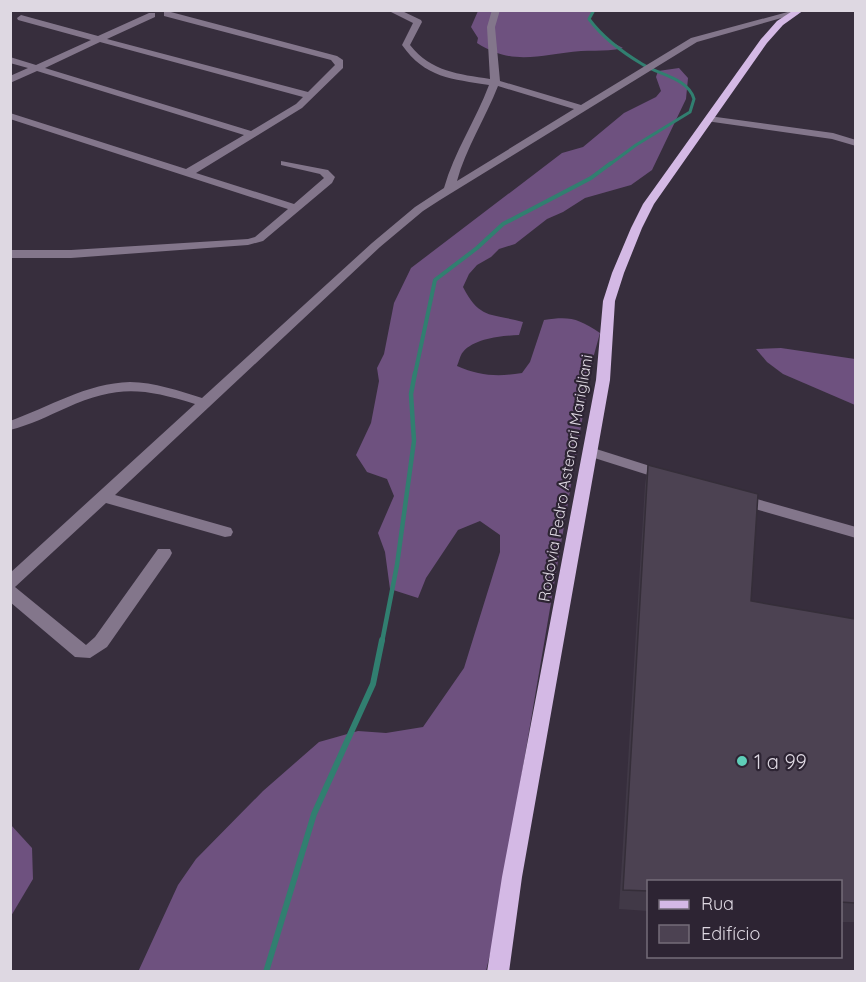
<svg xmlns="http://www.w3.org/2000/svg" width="866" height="982" font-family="Quicksand,sans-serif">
	<rect width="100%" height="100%" fill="#372e3d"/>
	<g fill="#6e517f">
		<path d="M478 11H594L590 19C598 32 610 42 623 48 608 52 595 50 581 51 541 54 514 67 477 43L478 38 471 27Z"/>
		<path d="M679 68 688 78 686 99 652 170 631 185 585 198 563 212 547 219 515 244 499 249 491 257 477 265 469 274 463 287C480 320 491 313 523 322L519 335C502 336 475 338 463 352 460 355 459 362 457 366 480 376 498 377 522 373L530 362 544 320C569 316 578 318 600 333L592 362 494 937 486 971 138 972 178 885 196 859 263 791 319 742 358 731 386 733 423 727 464 668 500 552V535L480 521 458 530 426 578 418 598 390 589 385 552 378 533 394 496 387 479 367 472 356 455 371 423 379 381 377 368 384 354 394 303 411 268 562 153 583 147 624 113 656 97 661 91 656 77 658 71Z"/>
		<polygon points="781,348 855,359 855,405 783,374 767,362 756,349"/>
		<polygon points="11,825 32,848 33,879 11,916"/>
	</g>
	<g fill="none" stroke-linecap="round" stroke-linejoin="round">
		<path stroke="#317f70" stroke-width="3" d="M594 10 589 19C603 38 622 52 642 64 659 75 688 78 694 99L690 112 636 145 609 165"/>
		<polyline stroke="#317f70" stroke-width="4" points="415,374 435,280 477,248 503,224 591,178 611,163"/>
		<polyline stroke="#317f70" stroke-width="4.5" points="382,642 397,565 414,441 411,394 415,373"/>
		<polyline stroke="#317f70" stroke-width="6" points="266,972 314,814 373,684 382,640"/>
		<g fill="#83768b" fill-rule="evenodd">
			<path d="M387 10H400L421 20 422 22 410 45C431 72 459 74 490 79L487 27 492 10H500L495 27 500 81 581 105 691 38 795 10 799 13 697 42 440 200 423 211 380 247 115 495 231 528 233 532 231 536 225 537 106 503 15 587 86 645 95 637 158 549H170L172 553 170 557 107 647 90 658 75 657 10 602V573L195 404C142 388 118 385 66 408 48 416 30 425 10 430V421C49 407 87 383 130 382 154 382 179 391 202 398L372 243 415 207 444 188C454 152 476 120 489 85 452 79 425 78 402 45L413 23ZM498 86 574 109 457 181C465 150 486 117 498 86Z"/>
			<path d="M167 11 337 56 343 60V68L302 108 196 173 294 204 324 178 320 174 281 165V161L328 170 335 177 332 183 263 241 248 245 71 258H10V250H71L248 239 255 237 288 209 10 119V113L186 169 244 135 37 71 10 83V76L28 68 10 63V57L36 65 91 40 18 20 17 18 21 15 98 36 149 13H155V17L107 39 308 92 335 65 331 60 164 16V12ZM100 42 303 97 296 104 251 131 45 68Z"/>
			<polygon points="709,116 833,133 856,140 856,146 832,139 706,121 704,119"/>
			<polygon points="590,447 672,473 674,476 667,481 585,455 583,452"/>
			<polygon points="739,494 856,527 856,538 734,503 731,499"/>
		</g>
		<polygon fill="#d4b9e5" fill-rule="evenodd" points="794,10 804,10 783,25 767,43 654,204 642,228 624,273 615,301 610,380 522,877 509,972 487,972 502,877 596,380 603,301 612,273 631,228 643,204 761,39 777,21"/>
	</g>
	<polygon fill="#413947" points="648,465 751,601 855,619 855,922 840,922 840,882 648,882 648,911 619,909 645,485"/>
	<polygon fill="#4c4252" stroke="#352e39" stroke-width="1.5" points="648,465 758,494 751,601 855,619 855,903 840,902 840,882 648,882 648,891 623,890"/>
	<circle fill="#5eceb8" stroke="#2d2433" stroke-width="2" cx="742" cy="761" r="6"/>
	<g text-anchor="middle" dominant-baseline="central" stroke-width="4.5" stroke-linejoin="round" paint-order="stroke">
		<g font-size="16" fill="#ded8e2" stroke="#2d2433">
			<text transform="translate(565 478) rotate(-80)">Rodovia Pedro Astenori Marigliani</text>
		</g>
		<g font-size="20" fill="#ded8e2" stroke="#2d2433" text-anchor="start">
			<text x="754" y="761">1 a 99</text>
		</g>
	</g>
	<rect width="866" height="982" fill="none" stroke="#ded8e2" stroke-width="24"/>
	<rect x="647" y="880" width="195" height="78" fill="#2d2433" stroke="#746c79" stroke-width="1.5"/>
	<rect x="659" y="900" width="30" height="9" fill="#d4b9e5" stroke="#746c79" stroke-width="1.5"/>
	<text x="701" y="910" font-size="18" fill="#ded8e2">Rua</text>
	<rect x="659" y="925" width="30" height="18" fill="#4c4252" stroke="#746c79" stroke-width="1.5"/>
	<text x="701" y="940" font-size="18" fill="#ded8e2">Edifício</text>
</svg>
